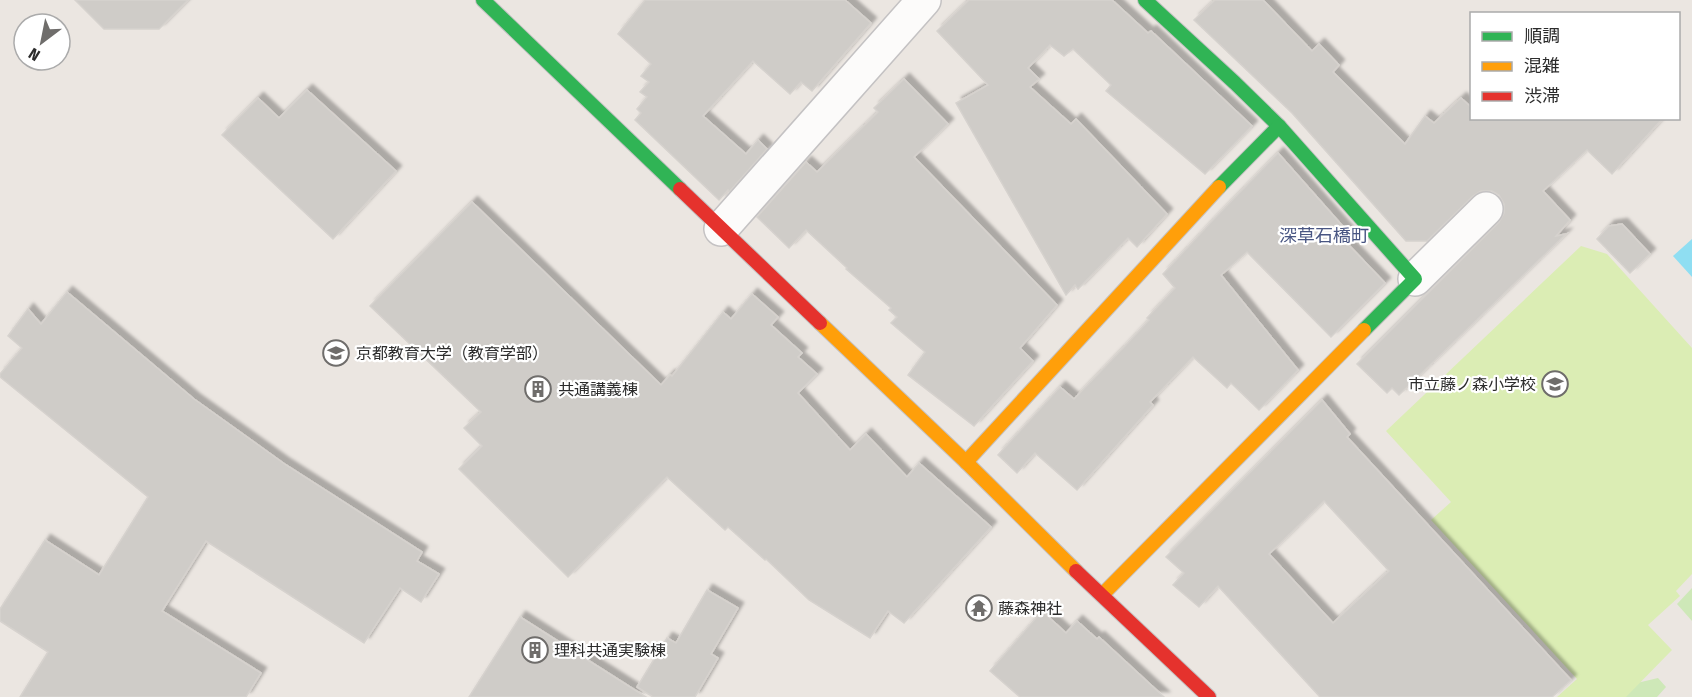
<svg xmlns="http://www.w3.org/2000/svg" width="1692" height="697" font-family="'Fira Sans Condensed','Noto Sans JP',sans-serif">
	<defs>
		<filter id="shadow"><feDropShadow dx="5.5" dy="-5.5" stdDeviation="1.5" flood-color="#0004"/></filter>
	</defs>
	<rect width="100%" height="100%" fill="#ebe6e1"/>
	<g fill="#cee8b8">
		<polygon points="1692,588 1692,621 1677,604"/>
		<polygon points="1658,678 1666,687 1657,697 1620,697 1637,683"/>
	</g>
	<polygon fill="#dbedb4" points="1581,246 1607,254 1692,348 1692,574 1676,591 1680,596 1648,625 1672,650 1626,697 1557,697 1577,679 1431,520 1451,502 1386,431"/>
	<polygon fill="#8fdef2" points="1692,239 1692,277 1673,256"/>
	<g fill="#cfccc8" stroke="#d6d2ce" stroke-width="1.5" fill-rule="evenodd" filter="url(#shadow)">
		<polygon points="75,0 188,0 159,29 104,29"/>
		<polygon points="645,0 845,0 871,23 812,91 801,82 790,94 753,61 703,116 746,154 758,140 767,149 729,192 728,190 719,200 635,120 641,113 637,109 647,97 640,92 649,82 641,76 651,64 618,34"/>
		<polygon points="969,0 1112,0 1148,33 1151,31 1252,126 1205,174 1106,91 1111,85 1073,49 1064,56 1050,45 1028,68 1039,79 1030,87 1071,124 1076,119 1167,214 1137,247 1128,238 1078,289 1075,285 1066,295 956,103 988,85 937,31"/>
		<polygon points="1215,0 1263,0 1312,51 1319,44 1339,65 1333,72 1405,144 1425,116 1434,123 1461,98 1472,108 1472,118 1663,118 1612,174 1587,150 1543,191 1570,220 1556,236 1566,234 1399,395 1392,388 1387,393 1357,364 1499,222 1504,213 1504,204 1499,195 1492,191 1481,191 1473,196 1427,241 1406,241 1292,113 1194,20"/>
		<polygon points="904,79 948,124 914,157 1057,305 1020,348 1033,361 974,426 908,375 925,352 891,323 897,317 889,310 891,308 846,269 847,268 806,230 789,248 757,217 806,162 817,172 878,112 874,108"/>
		<polygon points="307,90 396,171 333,239 222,135 258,98 279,118"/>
		<polygon points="1278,153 1355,240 1344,240 1385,283 1331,337 1247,252 1221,275 1298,370 1259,410 1231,383 1227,388 1193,357 1150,402 1153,405 1077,490 1035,453 1017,473 998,455 1060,387 1074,399 1124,347 1149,320 1147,318 1175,288 1163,274 1212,221"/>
		<polygon points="472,202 661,385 670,375 672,376 723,312 731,319 752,294 778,317 771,325 802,353 798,357 817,374 798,393 850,450 866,434 907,477 919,463 991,527 904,623 888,611 870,638 809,600 766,559 765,560 728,527 725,530 667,477 568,577 459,469 482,446 464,428 481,412 370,306"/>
		<polygon points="1622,224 1650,254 1630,273 1597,239 1609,226"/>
		<polygon points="67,292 194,399 286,465 422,552 417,561 439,574 421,602 400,588 364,643 206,541 162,611 261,673 246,697 20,697 48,652 0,621 0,609 45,540 99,575 148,497 0,377 0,374 22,348 8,336 28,309 41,324"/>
		<path d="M1322 400 1350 434 1347 437 1571 680 1552 697H1320L1218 586 1199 607 1173 585 1184 573 1166 557ZM1324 501 1389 571 1333 623 1269 554Z"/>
		<polygon points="707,590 738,608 711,654 718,658 695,697 653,697 637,687 667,638 676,643"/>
		<polygon points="1042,611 1066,633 1077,621 1097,639 1099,637 1164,697 1020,697 990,671"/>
		<polygon points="520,617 646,697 469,697"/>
	</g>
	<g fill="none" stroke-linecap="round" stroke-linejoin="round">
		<g stroke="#c4c2c3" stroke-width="36">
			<g id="street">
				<polyline points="721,229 924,0"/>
				<polyline points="1415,279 1486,209"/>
			</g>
		</g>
		<g stroke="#c4c2c3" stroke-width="16">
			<g id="fast">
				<polyline points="483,0 680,189"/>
				<polyline points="1145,0 1235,83 1279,126 1415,279 1364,330"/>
				<polyline points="1219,187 1279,126"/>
			</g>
		</g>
		<g stroke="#c4c2c3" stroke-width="16">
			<g id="slow">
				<polyline points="820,323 966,462 1076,571"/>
				<polyline points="966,462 1219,187"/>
				<polyline points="1102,595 1364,330"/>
			</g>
		</g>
		<g stroke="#c4c2c3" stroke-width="16">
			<g id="jam">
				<polyline points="680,189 820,323"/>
				<polyline points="1076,571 1209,697"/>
			</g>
		</g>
		<use href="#street" stroke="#fcfbfa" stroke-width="33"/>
		<use href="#fast" stroke="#30b455" stroke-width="14"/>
		<use href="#slow" stroke="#ff9f0a" stroke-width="14"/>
		<use href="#jam" stroke="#e5322d" stroke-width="14"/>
	</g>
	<defs>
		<g id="university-ring" transform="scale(1.35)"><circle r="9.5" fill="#fff" stroke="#6f6d6b" stroke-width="1.5"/><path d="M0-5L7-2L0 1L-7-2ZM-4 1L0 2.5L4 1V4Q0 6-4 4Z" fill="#6f6d6b"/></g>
		<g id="school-ring" transform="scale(1.35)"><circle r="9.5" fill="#fff" stroke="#6f6d6b" stroke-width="1.5"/><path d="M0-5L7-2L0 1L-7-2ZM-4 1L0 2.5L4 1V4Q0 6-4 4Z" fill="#6f6d6b"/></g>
		<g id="building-ring" transform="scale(1.35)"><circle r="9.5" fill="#fff" stroke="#6f6d6b" stroke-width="1.5"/><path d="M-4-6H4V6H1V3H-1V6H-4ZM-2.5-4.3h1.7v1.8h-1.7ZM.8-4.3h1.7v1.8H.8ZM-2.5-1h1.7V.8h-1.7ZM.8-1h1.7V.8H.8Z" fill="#6f6d6b"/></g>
		<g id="temple-ring" transform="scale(1.35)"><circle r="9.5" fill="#fff" stroke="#6f6d6b" stroke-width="1.5"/><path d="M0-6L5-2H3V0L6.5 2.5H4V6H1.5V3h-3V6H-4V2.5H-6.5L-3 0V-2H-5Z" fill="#6f6d6b"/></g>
	</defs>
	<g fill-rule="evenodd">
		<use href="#university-ring" x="336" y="353"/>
		<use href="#school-ring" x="1555" y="384"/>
		<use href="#building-ring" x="538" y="389"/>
		<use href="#temple-ring" x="979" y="608"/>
		<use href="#building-ring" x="535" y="650"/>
	</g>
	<g text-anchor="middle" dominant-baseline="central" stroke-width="4.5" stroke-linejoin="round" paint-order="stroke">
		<g font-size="16" fill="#2c2c2c" stroke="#fff" text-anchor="start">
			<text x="356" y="353">京都教育大学（教育学部）</text>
			<text x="1536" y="384" text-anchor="end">市立藤ノ森小学校</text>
			<text x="558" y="389">共通講義棟</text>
			<text x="998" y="608">藤森神社</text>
			<text x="554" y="650">理科共通実験棟</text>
		</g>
		<g font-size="18" fill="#485582" stroke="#fff">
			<text x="1324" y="236">深草石橋町</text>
		</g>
	</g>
	<rect x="1470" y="12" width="210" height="108" fill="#ffffff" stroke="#ababab" stroke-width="1.5"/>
	<rect x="1482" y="32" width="30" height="9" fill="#30b455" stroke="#ababab" stroke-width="1.5"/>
	<text x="1524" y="42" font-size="18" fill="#2c2c2c">順調</text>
	<rect x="1482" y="62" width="30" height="9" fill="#ff9f0a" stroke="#ababab" stroke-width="1.5"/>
	<text x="1524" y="72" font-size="18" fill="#2c2c2c">混雑</text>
	<rect x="1482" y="92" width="30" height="9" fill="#e5322d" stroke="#ababab" stroke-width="1.5"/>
	<text x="1524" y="102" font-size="18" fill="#2c2c2c">渋滞</text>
	<g transform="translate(42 42) rotate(212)"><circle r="28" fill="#ffffff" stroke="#ababab" stroke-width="1.5"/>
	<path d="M0-4.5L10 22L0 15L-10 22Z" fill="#6f6d6b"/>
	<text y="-9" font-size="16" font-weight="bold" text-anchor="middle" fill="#2c2c2c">N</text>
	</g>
</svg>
